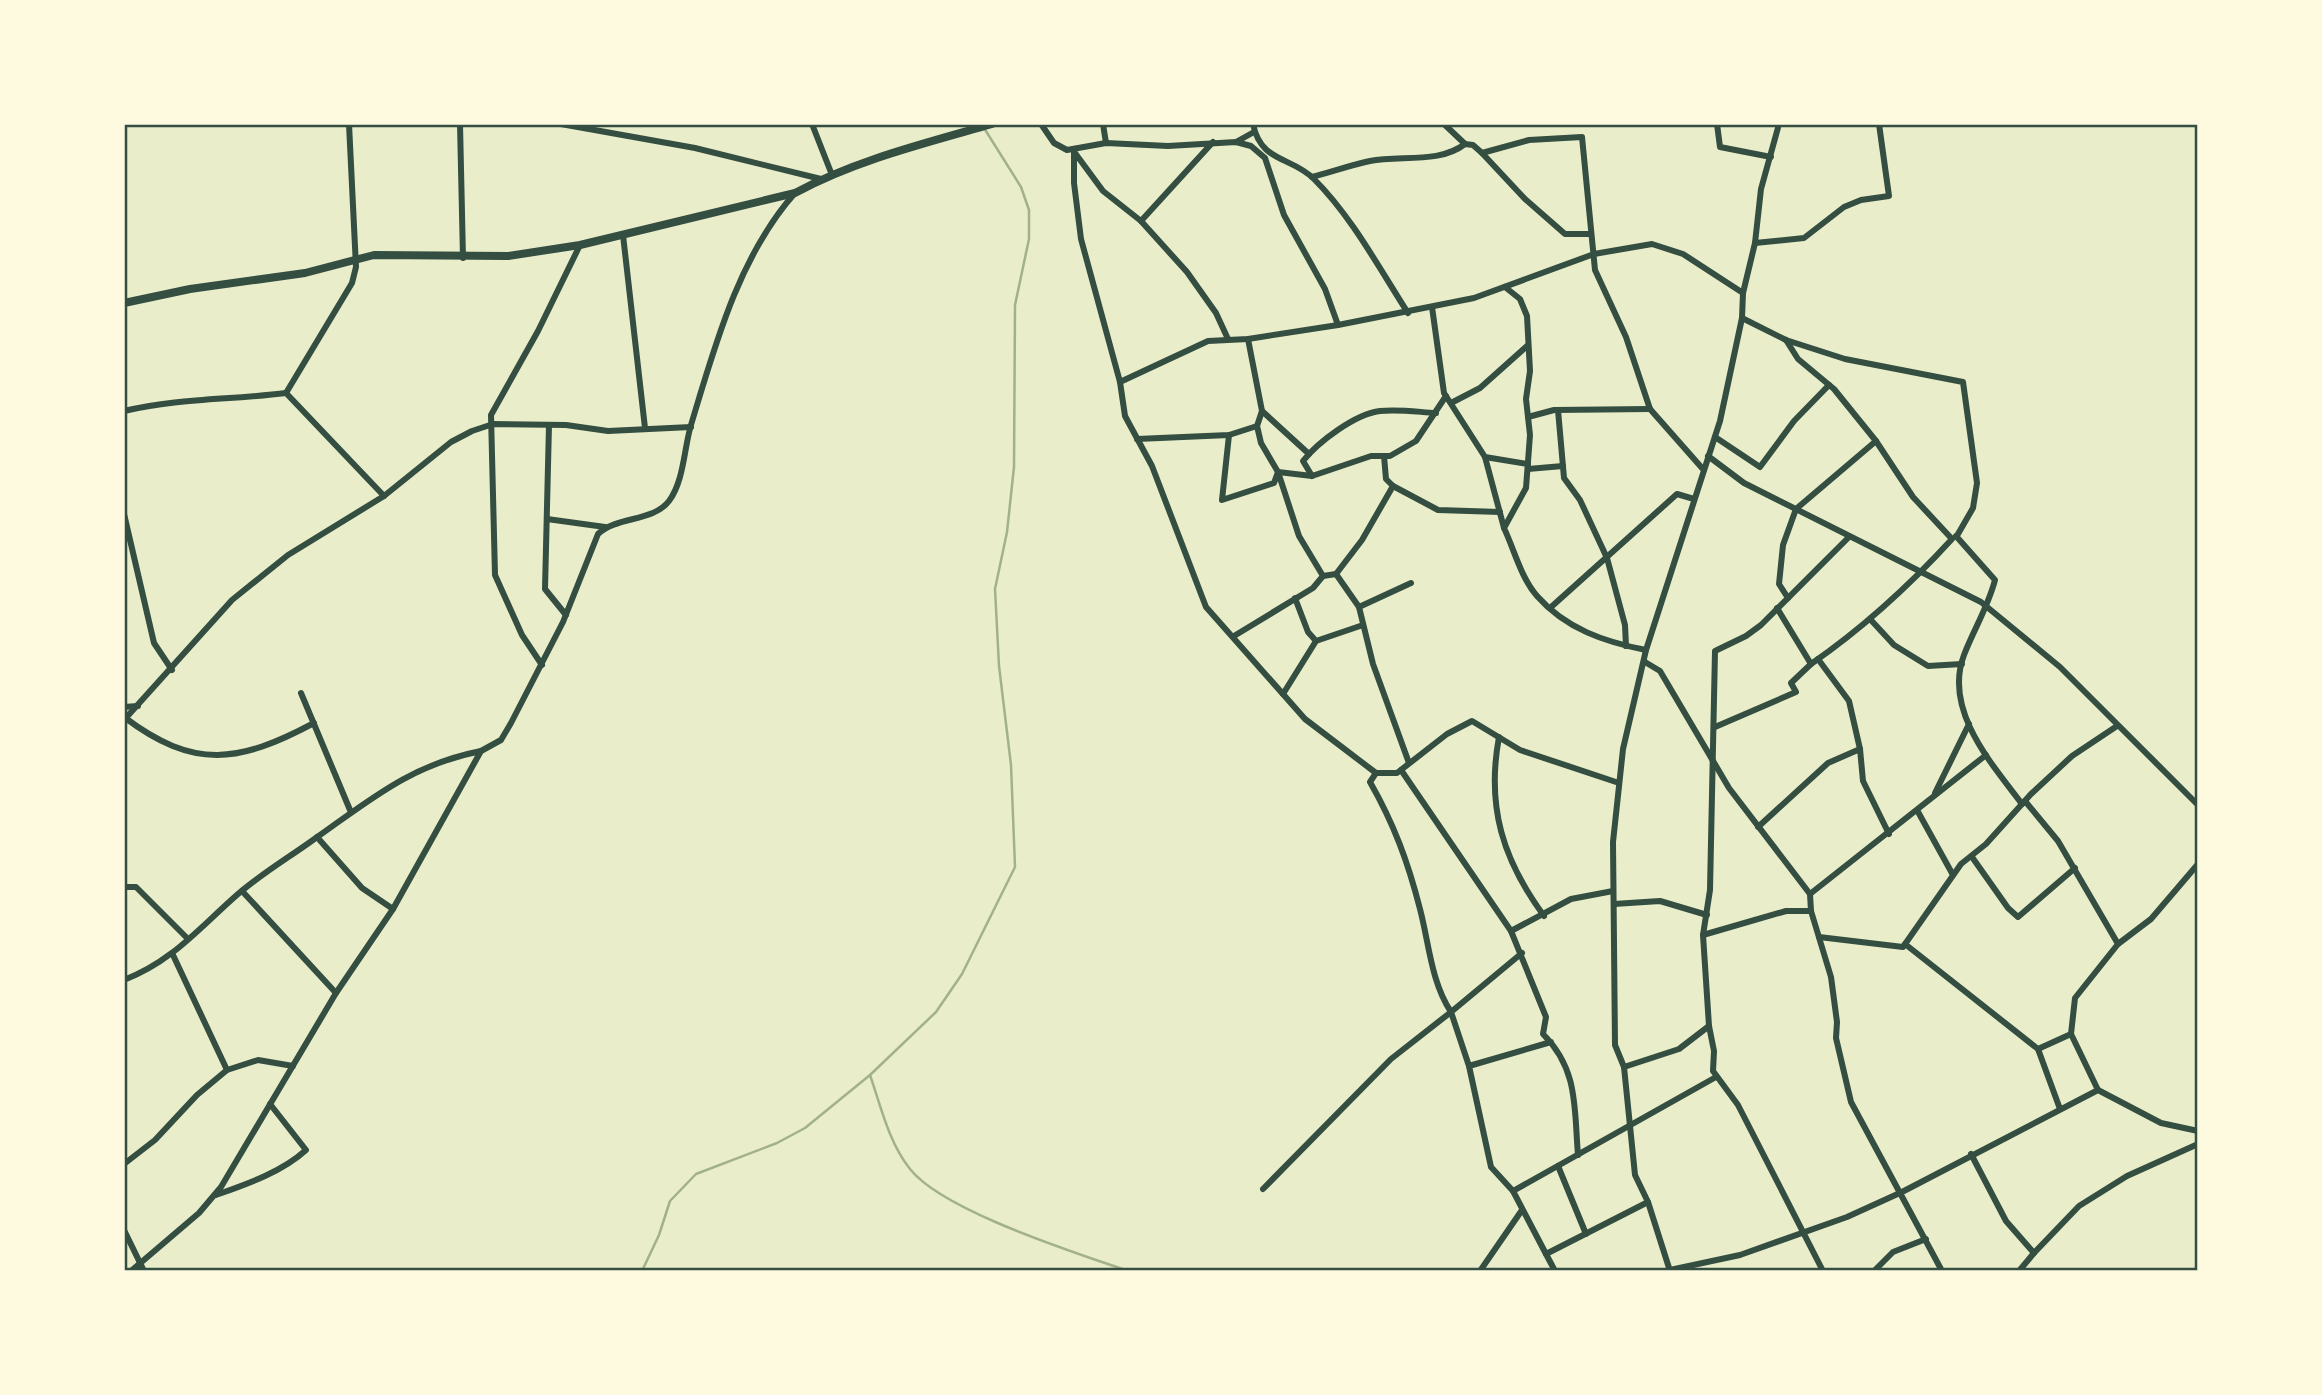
<svg xmlns="http://www.w3.org/2000/svg" width="2322" height="1395" font-family="Roboto,sans-serif">
	<rect width="100%" height="100%" fill="#e9edc9"/>
	<g fill="none" stroke-linecap="round" stroke-linejoin="round">
		<g stroke="#a3b18a" stroke-width="2.5">
			<path d="M870 1075C881 1107 889 1143 910 1169 943 1211 1074 1252 1128 1271"/>
			<polyline points="642,1271 659,1235 670,1201 696,1174 777,1143 805,1128 870,1075 936,1012 962,974 1015,867 1011,765 999,666 995,589 1007,532 1014,467 1015,305 1029,239 1029,210 1021,187 984,128"/>
		</g>
		<g stroke="#344e41" stroke-width="6">
			<polyline points="460,124 463,258"/>
			<polyline points="561,124 695,148 821,179"/>
			<polyline points="812,124 832,175"/>
			<polyline points="1041,124 1054,143 1067,150 1106,143 1168,146 1236,142 1251,146 1265,158 1284,215 1325,289 1338,325"/>
			<polyline points="1103,124 1106,143"/>
			<path d="M1253 124C1261 163 1291 156 1314 179 1352 217 1379 268 1408 313"/>
			<polyline points="1444,124 1465,144 1473,145 1482,153 1525,199 1565,234 1589,234"/>
			<polyline points="1717,124 1720,147 1771,157"/>
			<polyline points="1236,142 1254,132"/>
			<polyline points="1074,149 1074,183 1081,239 1120,382 1125,416 1152,466 1206,607 1305,719 1376,773 1397,773 1447,734 1472,721 1520,750 1619,783"/>
			<polyline points="1075,153 1103,191 1141,221 1187,272 1216,313 1228,339"/>
			<polyline points="1482,153 1529,140 1582,137 1595,270 1626,337 1650,409 1702,468"/>
			<path d="M1312 177C1331 172 1351 165 1370 161 1401 155 1439 164 1465 144"/>
			<polyline points="1141,221 1213,142"/>
			<polyline points="623,235 645,428"/>
			<polyline points="1755,243 1804,238 1844,207 1861,200 1889,196 1879,124"/>
			<path d="M1505 287 1520 299 1527 316 1530 371 1526 399 1530 435 1526 488 1504 528C1514 549 1521 578 1537 596 1566 629 1605 642 1646 650"/>
			<polyline points="1432,307 1444,393 1485,457 1504,528"/>
			<polyline points="1742,318 1786,340 1845,359 1963,382 1977,483 1973,508 1958,534"/>
			<polyline points="1120,382 1208,341 1248,339 1338,325 1474,298 1594,254 1652,244 1683,254 1743,293"/>
			<polyline points="286,393 352,283 356,267 349,124"/>
			<polyline points="286,393 384,496"/>
			<polyline points="1451,403 1480,388 1527,346"/>
			<polyline points="1558,410 1564,478 1580,500 1607,558 1625,625 1626,646"/>
			<path d="M124 411C178 398 231 400 286 393"/>
			<polyline points="1262,411 1309,454"/>
			<polyline points="1528,417 1554,410 1650,409"/>
			<polyline points="549,425 545,589 566,615"/>
			<polyline points="1257,426 1261,443 1278,472 1299,536 1323,576 1336,574 1359,607 1373,664 1409,763"/>
			<polyline points="1229,435 1222,500 1274,483 1278,472 1312,476 1371,456 1390,456 1416,441 1446,396"/>
			<polyline points="1715,437 1760,467 1794,421 1829,385"/>
			<polyline points="1137,439 1229,435 1257,426 1262,411 1248,339"/>
			<polyline points="1384,456 1386,479 1393,486"/>
			<polyline points="1708,456 1744,483 1981,602 2060,667 2198,805"/>
			<polyline points="1485,457 1528,464"/>
			<polyline points="1528,469 1563,466"/>
			<path d="M1312 476 1303 461C1318 442 1355 414 1380 411 1398 409 1418 412 1436 413"/>
			<polyline points="124,514 154,643 172,670"/>
			<polyline points="547,519 605,527"/>
			<path d="M1956 536 1995 580C1988 607 1974 629 1964 655 1943 710 1992 764 2022 804"/>
			<polyline points="1336,574 1362,540 1393,486 1438,510 1500,512"/>
			<polyline points="1295,598 1308,632 1316,641"/>
			<polyline points="1788,598 1779,584 1783,545 1796,509 1876,441"/>
			<polyline points="1359,607 1411,583"/>
			<polyline points="1550,608 1677,494 1694,499"/>
			<path d="M1777 608 1811 664C1863 628 1909 586 1952 539L1913 497 1876 441 1834 389 1798 359 1786 340"/>
			<polyline points="1870,619 1894,645 1928,666 1962,664"/>
			<polyline points="1234,636 1313,588 1323,576"/>
			<polyline points="1818,659 1849,701 1860,749"/>
			<polyline points="1645,662 1660,671 1729,788 1810,894 1811,911 1831,977 1837,1022 1836,1038 1851,1102 1942,1271"/>
			<polyline points="542,665 522,635 495,575 491,415 538,331 580,245"/>
			<polyline points="301,693 350,810"/>
			<polyline points="1283,694 1316,641 1363,625"/>
			<polyline points="124,707 138,706"/>
			<path d="M124 717C194 770 239 763 314 723"/>
			<polyline points="124,720 232,600 288,555 384,496 451,442 472,431 493,424 566,425 608,431 691,427"/>
			<polyline points="1715,727 1796,692 1791,683 1811,664"/>
			<path d="M1499 737C1486 807 1503 860 1544 916"/>
			<polyline points="1401,770 1511,931 1571,899 1613,891"/>
			<polyline points="1935,793 1969,724"/>
			<polyline points="2025,801 2058,841 2118,944"/>
			<polyline points="1917,810 1953,875"/>
			<polyline points="1758,827 1828,763 1860,749 1863,781 1889,834"/>
			<polyline points="317,837 362,888 393,909"/>
			<polyline points="1972,857 2008,908 2018,917 2075,868"/>
			<polyline points="124,887 136,887 188,939"/>
			<polyline points="242,891 336,993"/>
			<polyline points="1810,894 1986,755"/>
			<polyline points="1614,904 1660,901 1707,915"/>
			<path d="M1511 931 1546 1017 1543 1034C1579 1070 1574 1109 1578 1155"/>
			<polyline points="1703,935 1786,911 1811,911"/>
			<polyline points="1819,937 1903,947 1961,864 1986,844 2031,794 2072,756 2117,726"/>
			<polyline points="1905,944 2038,1049 2071,1034 2075,998 2118,944 2151,919 2198,864"/>
			<polyline points="1522,953 1451,1012 1469,1066 1491,1167 1513,1191 1716,1077"/>
			<polyline points="173,955 227,1070"/>
			<path d="M124 980C173 961 199 928 238 894 261 874 288 858 313 840 370 800 410 765 481 751"/>
			<polyline points="2071,1034 2098,1090"/>
			<polyline points="2038,1049 2060,1109"/>
			<polyline points="1469,1066 1551,1042"/>
			<polyline points="1624,1067 1679,1049 1709,1026"/>
			<polyline points="1971,1154 2006,1221 2034,1253 2019,1271"/>
			<polyline points="124,1164 155,1140 197,1095 227,1070 258,1060 293,1066"/>
			<polyline points="1558,1166 1586,1234"/>
			<path d="M1263 1189 1391 1059 1451 1012C1431 982 1429 943 1420 909 1408 862 1394 824 1370 782L1376 773"/>
			<polyline points="1513,1191 1546,1254 1648,1202"/>
			<path d="M216 1195C247 1184 282 1172 306 1150L270 1104"/>
			<polyline points="124,1230 144,1271"/>
			<polyline points="2034,1253 2079,1206 2127,1176 2198,1144"/>
			<polyline points="1546,1254 1555,1271"/>
			<polyline points="1670,1270 1740,1255 1847,1217 1902,1192 2098,1090 2161,1123 2198,1131"/>
			<path d="M131 1271 199 1213 221 1187 336 993 393 909 481 751 501 740 511 723 563 622 598 534C617 516 653 522 669 501 684 481 684 448 691 425 715 345 739 256 795 193"/>
			<polyline points="1480,1271 1522,1210"/>
			<polyline points="1670,1271 1648,1202 1635,1175 1624,1067 1615,1045 1613,842 1623,749 1646,650 1720,421 1742,318 1743,293 1755,243 1761,189 1779,124"/>
			<polyline points="1823,1271 1738,1105 1713,1071 1714,1051 1709,1026 1703,935 1710,890 1715,651 1746,636 1761,625 1849,537"/>
			<polyline points="1874,1271 1893,1252 1926,1239"/>
		</g>
		<path stroke="#344e41" stroke-width="8" d="M124 303 190 289 305 273 374 255 508 256 580 245 795 193C856 160 926 143 992 124"/>
	</g>
	<rect width="2322" height="1395" fill="none" stroke="#fefae0" stroke-width="252"/>
	<rect x="126" y="126" width="2070" height="1143" fill="none" stroke="#344e41" stroke-width="2.5"/>
</svg>
